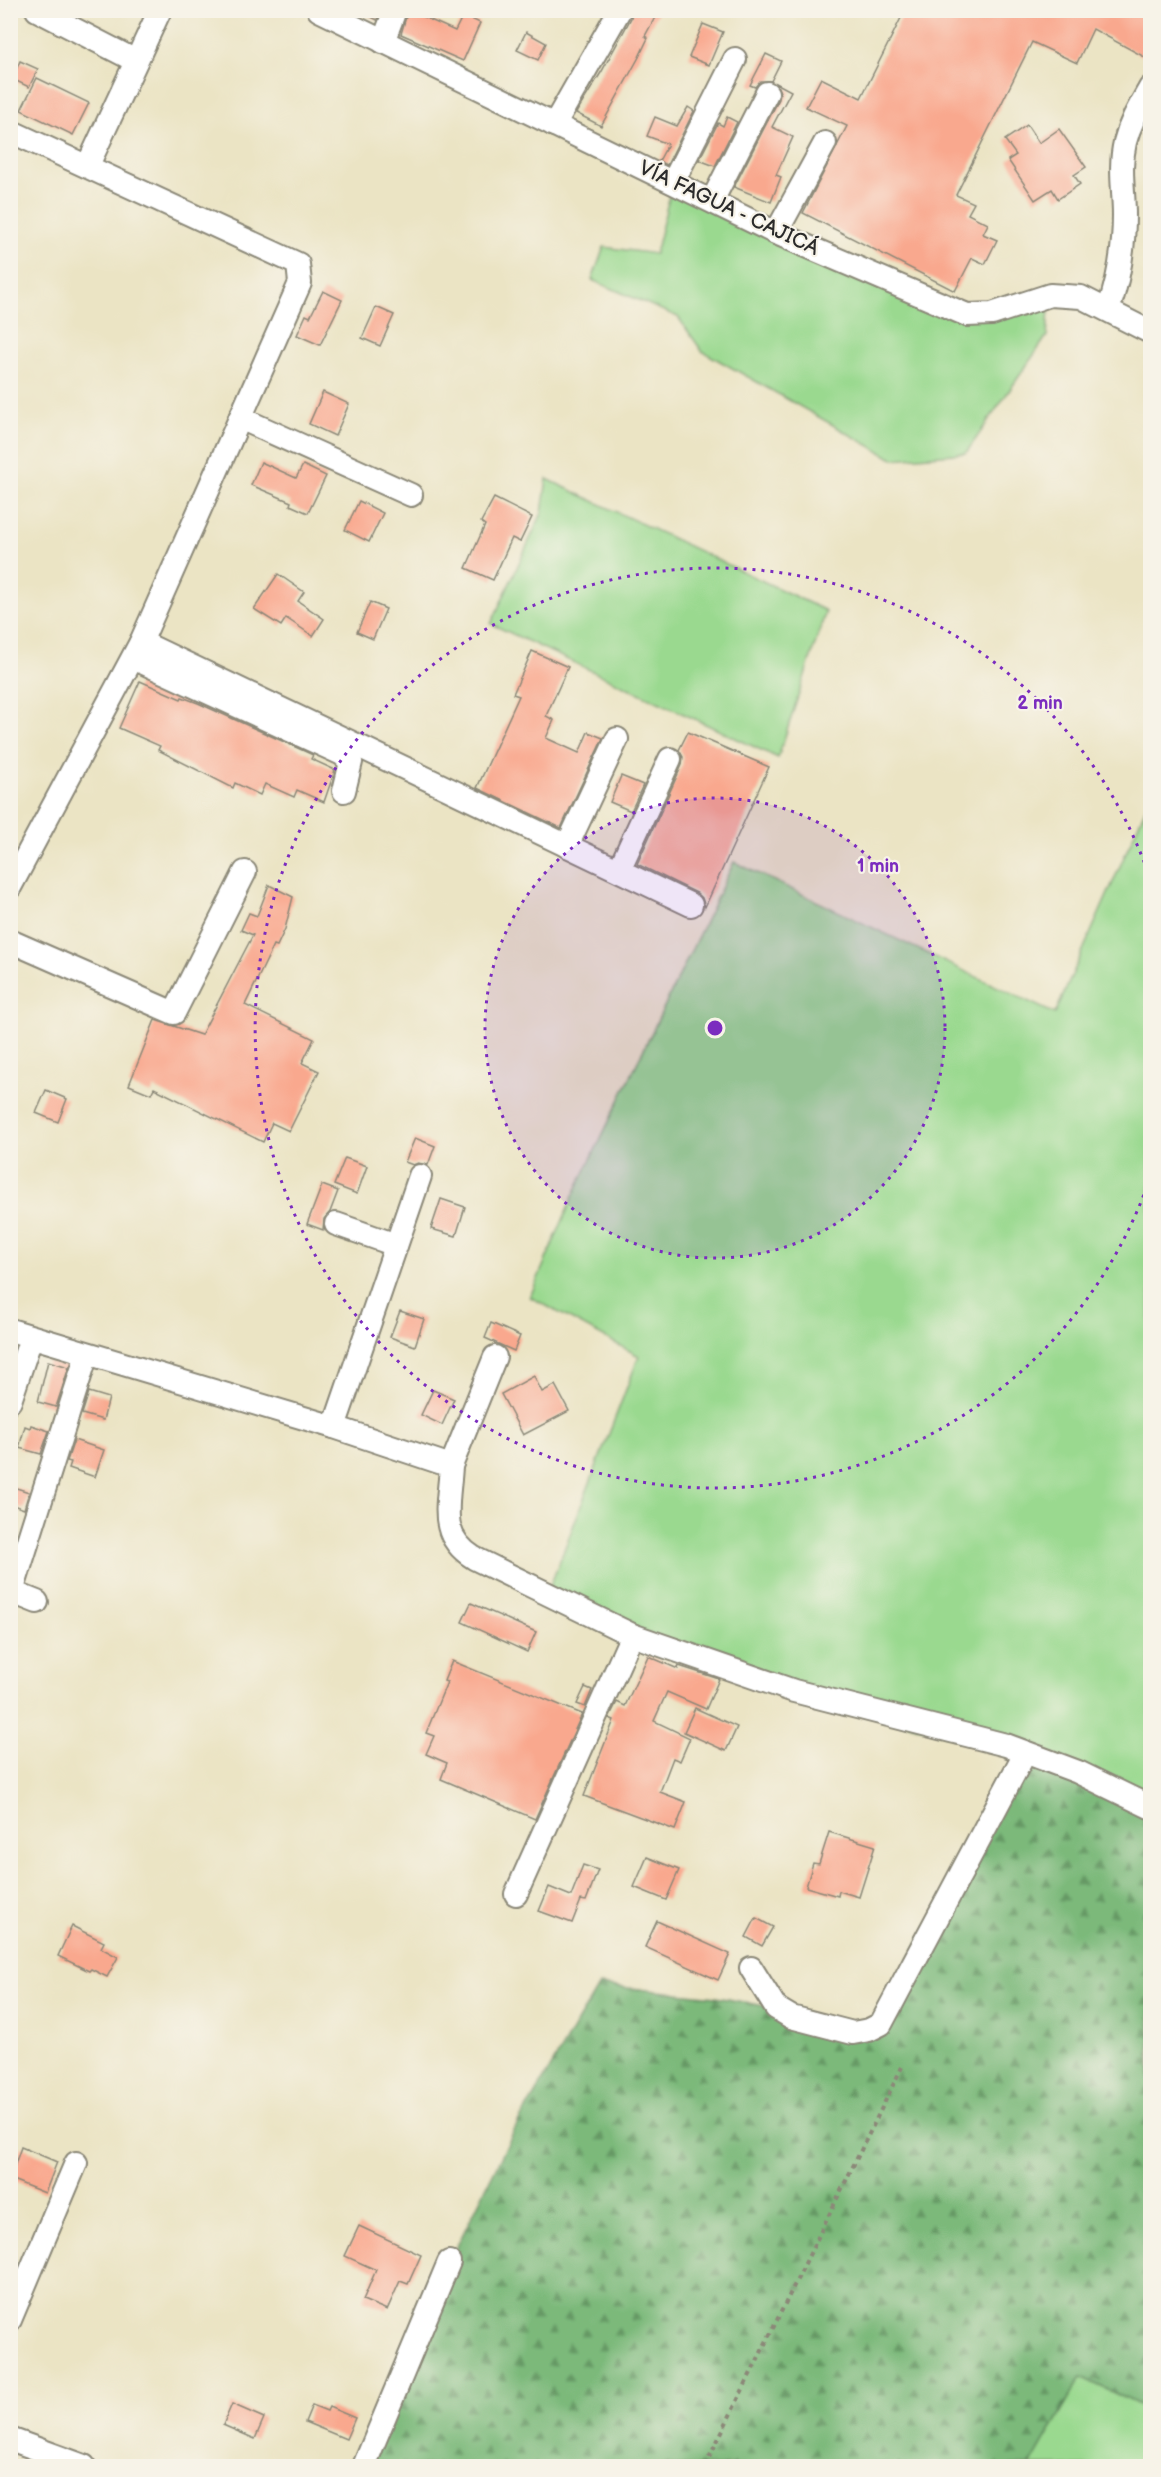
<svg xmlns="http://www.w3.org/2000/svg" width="1161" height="2477" font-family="'Balsamiq Sans',sans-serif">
	<defs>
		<pattern id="forest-firs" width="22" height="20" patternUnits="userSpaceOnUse" patternTransform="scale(1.5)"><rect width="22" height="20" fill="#7bb97a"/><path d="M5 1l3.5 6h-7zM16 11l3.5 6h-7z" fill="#659764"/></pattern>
	</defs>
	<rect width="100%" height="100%" fill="#f7f3e8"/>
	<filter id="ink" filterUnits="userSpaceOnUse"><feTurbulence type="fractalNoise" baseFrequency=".0167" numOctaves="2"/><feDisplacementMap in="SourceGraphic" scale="12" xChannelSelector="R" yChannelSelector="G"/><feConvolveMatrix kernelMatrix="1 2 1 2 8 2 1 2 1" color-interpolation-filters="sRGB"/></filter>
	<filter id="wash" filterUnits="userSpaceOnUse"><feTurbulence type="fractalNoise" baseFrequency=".008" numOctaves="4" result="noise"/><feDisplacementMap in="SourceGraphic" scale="24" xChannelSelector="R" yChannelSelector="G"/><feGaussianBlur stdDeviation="1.35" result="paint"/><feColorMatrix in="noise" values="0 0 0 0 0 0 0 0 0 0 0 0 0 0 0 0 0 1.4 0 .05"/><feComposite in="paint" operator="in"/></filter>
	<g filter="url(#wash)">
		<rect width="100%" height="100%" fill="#ebe4c4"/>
		<g fill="#9ad98f" stroke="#62825d" stroke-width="1.5">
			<polygon points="673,182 967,315 1050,295 1047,336 966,453 893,459 702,351 678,317 592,280 604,247 655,254"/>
			<polygon points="547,479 826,611 778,758 491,624 542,513"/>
			<polygon points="1150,798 1150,1792 793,1691 547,1594 639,1356 530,1297 574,1194 734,862 1055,1014"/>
			<polygon points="1081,2377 1150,2410 1150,2466 1030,2466"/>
		</g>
		<polygon fill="url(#forest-firs)" stroke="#537252" stroke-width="1.5" points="1025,1753 1078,1772 1150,1792 1150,2410 1081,2377 1030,2466 364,2466 449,2262 518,2123 599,1985 716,1997 776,2008 869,2030"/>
		<g id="blocks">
			<g fill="#f9a88e">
				<polygon points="358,10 380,10 377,20"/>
				<polygon points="408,10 455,31 463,15 480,23 463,61 401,34"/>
				<polygon points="632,10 659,10 645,36 648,38 639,57 601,126 576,113 602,71 631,18"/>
				<polygon points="905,10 1150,10 1150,60 1093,29 1077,63 1032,42 956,195 974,203 968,214 988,224 983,234 997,240 985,264 972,258 955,291 803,213 847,126 806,107 821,78 861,98"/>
				<polygon points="703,24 723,32 709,65 689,57"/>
				<polygon points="526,32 546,43 538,60 517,50"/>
				<polygon points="766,54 781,61 771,81 760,81 755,87 750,85"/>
				<polygon points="20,61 38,69 29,87 12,79"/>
				<polygon points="37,78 89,103 73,135 21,110"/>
				<polygon points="776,83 791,91 772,127 793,137 776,175 781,177 771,202 734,187 779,99 780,92"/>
				<polygon points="688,107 694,111 667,165 659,161 668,144 647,136 655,117 677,126"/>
				<polygon points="727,117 737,122 715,166 699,160 718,123 723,126"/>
				<polygon points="1027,125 1039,143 1059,129 1086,167 1074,175 1080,184 1058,199 1052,189 1035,200 1008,160 1016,155 1005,140"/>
				<polygon points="323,291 342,300 320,345 297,335 306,315 310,317"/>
				<polygon points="376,307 394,315 380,346 362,338"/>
				<polygon points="323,392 349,404 335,436 309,424"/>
				<polygon points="261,462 296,478 303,465 326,476 308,513 290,505 291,502 251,485"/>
				<polygon points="494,498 532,517 520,542 512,538 493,580 466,568 485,525 481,522"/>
				<polygon points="359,501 383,513 369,542 345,530"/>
				<polygon points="278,574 304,592 298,601 324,619 313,636 286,618 281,626 254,609"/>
				<polygon points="370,602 386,609 373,639 357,632"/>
				<polygon points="532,651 568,667 546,716 554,720 546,738 579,753 588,732 603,738 561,828 477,788 519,696 513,694"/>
				<polygon points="140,681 181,699 182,697 198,703 313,755 311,759 335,770 324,802 297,790 294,797 265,784 260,795 235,783 233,788 158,750 160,746 119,728"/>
				<polygon points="688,732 769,767 705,907 702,898 697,893 637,864 682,765 683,757 679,750"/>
				<polygon points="621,776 643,785 631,811 610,802"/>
				<polygon points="269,885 293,897 285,929 277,946 274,945 245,1005 314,1039 302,1063 319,1071 289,1131 272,1123 263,1142 154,1088 151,1094 129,1085 155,1020 201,1035 253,935 241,930 249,913 257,916"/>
				<polygon points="46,1090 67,1099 58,1122 36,1113"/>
				<polygon points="415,1138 435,1146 428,1165 418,1163 413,1165 405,1162"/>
				<polygon points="345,1158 367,1166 357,1194 334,1185"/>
				<polygon points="322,1185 338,1191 330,1212 324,1219 323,1230 307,1224"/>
				<polygon points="441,1199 465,1207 456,1236 431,1229"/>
				<polygon points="400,1311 424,1319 415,1346 390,1337"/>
				<polygon points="491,1323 520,1336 514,1351 485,1338"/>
				<polygon points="48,1361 69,1367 56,1407 38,1402"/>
				<polygon points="534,1376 542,1392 555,1385 569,1411 523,1435 501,1394"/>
				<polygon points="433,1390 454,1399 442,1425 421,1415"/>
				<polygon points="89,1392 109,1398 103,1420 82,1414"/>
				<polygon points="31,1425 49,1431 41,1454 19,1448 25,1426 30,1428"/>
				<polygon points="74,1440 104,1450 95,1477 69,1468 71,1462 67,1461"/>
				<polygon points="10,1486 29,1492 24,1509 10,1504"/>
				<polygon points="471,1603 536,1632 527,1652 462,1622"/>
				<polygon points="648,1656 678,1669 679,1666 719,1679 706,1709 667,1692 654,1721 690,1738 680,1761 673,1758 660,1792 686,1802 675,1830 584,1796 614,1720 609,1718 617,1702 625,1706"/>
				<polygon points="452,1661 582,1714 535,1819 441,1779 447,1763 426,1754 434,1736 426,1733 447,1682 444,1681"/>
				<polygon points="585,1687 592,1690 585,1707 577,1704"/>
				<polygon points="695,1708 737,1727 726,1751 684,1732"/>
				<polygon points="829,1832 875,1846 859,1897 839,1891 838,1896 806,1887 813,1863 819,1864"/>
				<polygon points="647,1857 679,1870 666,1900 634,1887"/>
				<polygon points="583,1865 598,1870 586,1901 581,1900 572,1923 539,1911 549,1887 571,1896"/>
				<polygon points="756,1918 773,1927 762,1946 746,1937"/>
				<polygon points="657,1921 730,1954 718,1980 645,1947"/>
				<polygon points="72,1926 104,1942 101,1948 118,1957 107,1977 91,1969 89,1971 58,1956"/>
				<polygon points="21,2147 57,2162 45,2193 10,2179"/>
				<polygon points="359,2226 421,2255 408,2284 400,2281 387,2310 363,2300 376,2270 345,2256"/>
				<polygon points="232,2404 264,2418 255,2439 223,2425"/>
				<polygon points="312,2405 327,2411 329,2407 355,2418 346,2439 305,2422"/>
			</g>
		</g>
	</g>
	<g filter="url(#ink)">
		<use href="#blocks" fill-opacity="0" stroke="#8b8878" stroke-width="1.5"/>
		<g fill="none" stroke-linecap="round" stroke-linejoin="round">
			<g stroke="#8b8878" stroke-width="26">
				<g id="minor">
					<polyline points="37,10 136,61"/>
					<polyline points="319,10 776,233 967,315 992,314 1050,295 1081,297 1150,332"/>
					<polyline points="383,42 395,10"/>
					<polyline points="554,125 619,11"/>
					<polyline points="10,131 298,264 300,283 141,642 10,887"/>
					<polyline points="88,165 160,10"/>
					<polyline points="673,182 735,59"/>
					<polyline points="712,201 767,93"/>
					<polyline points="776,233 825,143"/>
					<path d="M1108 310C1119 280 1124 247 1124 215 1124 191 1119 167 1125 142 1130 122 1140 106 1150 88"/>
					<polyline points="240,418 411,495"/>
					<polyline points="141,642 691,905"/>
					<polyline points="133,658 342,754 351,762 344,791"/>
					<polyline points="567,846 617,739"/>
					<polyline points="619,870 670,759"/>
					<polyline points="10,941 174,1013 245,872"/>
					<polyline points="336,1224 396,1245"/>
					<path d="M10 1330 334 1427 451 1466C449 1505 437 1535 474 1558L632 1635 794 1691 1006 1745 1078 1772 1150 1807"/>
					<polyline points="10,1401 31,1338"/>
					<polyline points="334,1427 420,1176"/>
					<polyline points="451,1466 495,1357"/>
					<polyline points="12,1592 37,1602"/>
					<polyline points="10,1598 87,1354"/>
					<polyline points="516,1894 632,1635"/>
					<polyline points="751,1968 776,2008 791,2017 853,2033 869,2030 881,2024 1025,1753"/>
					<polyline points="10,2320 76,2163"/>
					<polyline points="10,2439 84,2466"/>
					<polyline points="364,2466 449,2262"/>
				</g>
			</g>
			<polyline stroke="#8b8878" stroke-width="4" stroke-dasharray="4.5 4.5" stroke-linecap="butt" points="705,2466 902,2067"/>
			<use href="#minor" stroke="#fff" stroke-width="22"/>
		</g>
	</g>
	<circle cx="715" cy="1028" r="230" fill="#7b2cbf" fill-opacity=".12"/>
	<g fill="none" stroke="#7b2cbf" stroke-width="3" stroke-dasharray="3 6">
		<circle cx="715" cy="1028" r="230"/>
		<path d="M1150 1178A460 460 0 1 1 1150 878"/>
	</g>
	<g text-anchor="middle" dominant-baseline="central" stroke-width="4.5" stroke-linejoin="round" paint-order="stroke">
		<g font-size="21" fill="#2b2b2b" stroke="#f7f3e8">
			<text transform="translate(729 208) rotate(25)">VÍA FAGUA - CAJICÁ</text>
		</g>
	</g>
	<circle cx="715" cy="1028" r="9" fill="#7b2cbf" stroke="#f7f3e8" stroke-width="3"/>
	<g font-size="18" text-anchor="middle" font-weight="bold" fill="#7b2cbf" stroke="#f7f3e8" stroke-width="4.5" stroke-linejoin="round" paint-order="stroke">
		<text x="1040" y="709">2 min</text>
		<text x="878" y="872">1 min</text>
	</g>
	<rect width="1161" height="2477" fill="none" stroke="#f7f3e8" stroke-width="36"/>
</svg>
